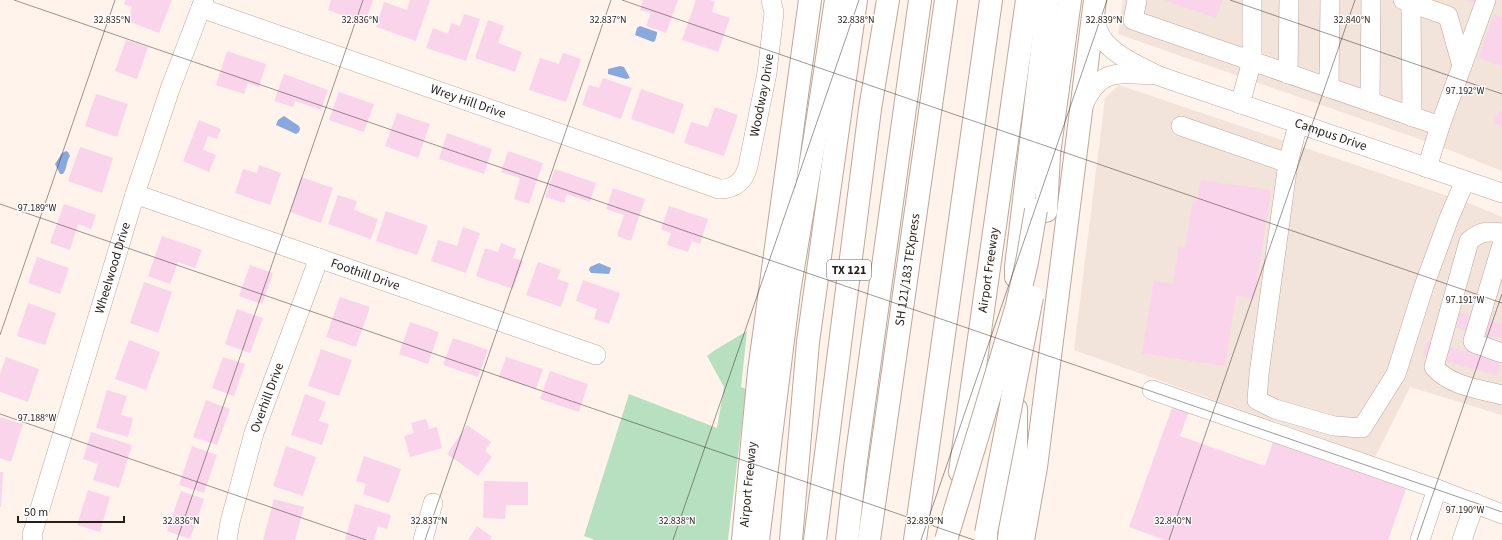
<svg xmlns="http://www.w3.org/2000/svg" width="1502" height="540" font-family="'Source Sans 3',sans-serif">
	<rect width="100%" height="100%" fill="#fff3ec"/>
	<g fill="#f2e3db">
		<polygon points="1123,0 1502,0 1502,171 1442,147 1118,34"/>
		<polygon points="1119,85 1474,205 1502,217 1502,415 1410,387 1375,457 1074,350 1105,98"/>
	</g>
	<polygon fill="#b6e0c0" points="747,331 741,387 746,389 728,540 595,540 584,536 629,394 717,428 724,387 707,356 715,350"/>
	<g fill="#88a9dd">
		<polygon points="640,26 657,32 657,34 655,41 653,42 635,35 637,28"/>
		<polygon points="620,66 624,67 630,78 626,79 608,74 608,69"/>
		<polygon points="284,116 299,126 300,129 299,132 296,134 276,125 278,120"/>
		<path d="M66 151 68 152 70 156C66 162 67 169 63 174H60L55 164 62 153Z"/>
		<polygon points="599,263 611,268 609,274 591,273 589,270 590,267"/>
	</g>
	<g fill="#f9d4ea">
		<polygon points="126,0 172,0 159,33 128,21 132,7 124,4"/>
		<polygon points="331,0 373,0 365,23 328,10"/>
		<polygon points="410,0 430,0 416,41 376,27 384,2 407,10"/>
		<polygon points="639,0 678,0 666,33 646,26 651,13 640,10 643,1"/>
		<polygon points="696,0 710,0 715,2 712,12 730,18 718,52 682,40"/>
		<polygon points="1164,0 1222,0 1216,18"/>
		<polygon points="1466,0 1479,0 1477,4"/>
		<polygon points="464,14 480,19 466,61 426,48 433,28 448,34 451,23 460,26"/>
		<polygon points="1494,14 1502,18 1502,66 1478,58"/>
		<polygon points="488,20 504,26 498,43 522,52 515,72 475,58"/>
		<polygon points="126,40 148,47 137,79 115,71"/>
		<polygon points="227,51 266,64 259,87 248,83 244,94 216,85"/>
		<polygon points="563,53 581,59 566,102 529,90 540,58 559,64"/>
		<polygon points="284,74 328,90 321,110 295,101 293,107 274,101"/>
		<polygon points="603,78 632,88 621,119 582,105 589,85 599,88"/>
		<polygon points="641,89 684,104 674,134 631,119"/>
		<polygon points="339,92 374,104 364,132 329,120"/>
		<polygon points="96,94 128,104 117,137 85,126"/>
		<polygon points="715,107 738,115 724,156 684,143 691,122 708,127"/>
		<polygon points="1502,109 1502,127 1493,122"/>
		<polygon points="397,113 430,124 418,158 385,146"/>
		<polygon points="199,120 221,129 217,139 208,136 203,150 216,155 209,172 183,161"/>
		<polygon points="447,133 492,149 484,174 439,159"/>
		<polygon points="80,147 113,158 102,193 68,181"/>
		<polygon points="508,151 543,163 529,204 514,199 520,178 501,172"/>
		<polygon points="259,165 281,173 270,205 235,193 243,169 257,173"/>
		<polygon points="555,169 596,183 590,202 567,194 564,203 545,197"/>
		<polygon points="301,177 333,188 321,223 290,212"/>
		<polygon points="1201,180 1271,190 1254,299 1236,296 1225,366 1142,353 1154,281 1173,284 1179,247 1185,248 1193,200 1197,201"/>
		<polygon points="613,188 645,199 631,241 617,236 624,215 606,209"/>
		<polygon points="338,195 357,201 354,210 378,219 371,239 328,224"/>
		<polygon points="64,204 96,215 91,229 78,224 70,250 50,243"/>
		<polygon points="669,206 708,219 700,244 692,241 688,252 667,245 671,233 661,229"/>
		<polygon points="386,211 428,226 417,255 376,241"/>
		<polygon points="463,227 480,233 466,273 431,261 438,240 457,246"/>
		<polygon points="162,236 202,250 195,268 178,262 170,284 148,276"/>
		<polygon points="501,243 516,249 513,258 523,261 513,289 476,276 485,248 498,252"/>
		<polygon points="37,257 69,268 60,294 28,283"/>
		<polygon points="538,262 561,270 557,279 569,283 561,307 526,295"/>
		<polygon points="250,265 273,273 262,304 239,296"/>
		<polygon points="583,280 620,293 609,324 594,319 597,309 576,301"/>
		<polygon points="144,282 172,292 158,333 130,323"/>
		<polygon points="340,297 370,307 356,347 326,337"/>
		<polygon points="28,303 56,313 45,345 17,336"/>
		<polygon points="237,309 263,318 250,353 225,344"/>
		<polygon points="1458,312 1502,324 1502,338 1493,336 1488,356 1501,359 1497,375 1423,356 1427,341 1475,354 1481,334 1454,327"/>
		<polygon points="410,322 439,332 428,364 399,354"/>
		<polygon points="453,338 488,350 478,377 443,365"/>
		<polygon points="129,340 160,352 146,390 115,379"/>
		<polygon points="321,349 352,360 339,396 308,386"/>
		<polygon points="6,357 39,369 28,402 0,392 0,374"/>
		<polygon points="223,357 245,364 234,396 212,388"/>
		<polygon points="506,357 543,369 536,389 499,377"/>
		<polygon points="550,371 588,384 579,412 540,399"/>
		<polygon points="107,390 127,396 121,415 133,418 128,437 96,428"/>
		<polygon points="305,394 326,402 319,421 329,424 322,445 291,435"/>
		<polygon points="206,400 230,409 217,445 193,437"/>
		<polygon points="1173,405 1189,411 1180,436 1265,466 1273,442 1406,489 1388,540 1165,540 1129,527"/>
		<polygon points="0,417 23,424 11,462 0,458"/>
		<polygon points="426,419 429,429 437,427 442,448 410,457 404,436 414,433 411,423"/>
		<polygon points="467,425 491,442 485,451 492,457 478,476 447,454"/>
		<polygon points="91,432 132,445 119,488 93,480 98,464 83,459"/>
		<polygon points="192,446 217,455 204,493 179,485"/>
		<polygon points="286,446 316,457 303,496 273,486"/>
		<polygon points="364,456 401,469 389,503 363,494 366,484 356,481"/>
		<polygon points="0,472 3,472 1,507 0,507"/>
		<polygon points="484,481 528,482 528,505 506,505 505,519 483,518"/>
		<polygon points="88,490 110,497 100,532 77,525"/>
		<polygon points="181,491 204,499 190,539 167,531"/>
		<polygon points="274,499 304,507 295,540 263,540"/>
		<polygon points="355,504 391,515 387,529 378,526 374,540 345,540"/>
		<polygon points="477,526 492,537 490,540 468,540"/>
	</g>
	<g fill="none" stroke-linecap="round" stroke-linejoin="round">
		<g stroke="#c1a696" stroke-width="20">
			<g id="minor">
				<polyline points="1137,0 1133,20 1440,126"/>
				<polyline points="1403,0 1448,16 1462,66"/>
				<polyline points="1411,3 1412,117"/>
				<path id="s1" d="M201 8 719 189C735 189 744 181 748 166L767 73 774 13 771 0"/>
				<path id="s2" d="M1094 13C1096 21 1096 29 1101 36 1110 54 1142 67 1159 76L1502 193"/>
				<polyline points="1288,74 1289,0"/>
				<polyline points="1329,88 1330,0"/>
				<polyline points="1370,102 1371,0"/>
				<polyline points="1240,104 1252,61 1252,0"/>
				<path d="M1083 106C1099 69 1117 73 1152 75"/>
				<polyline points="1298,124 1288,163 1259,374 1257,400 1275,409 1334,426 1362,428 1396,374 1424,286 1449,218 1465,181"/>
				<polyline points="1181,126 1288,163"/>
				<polyline points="1427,168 1440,126 1486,0"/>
				<path id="s3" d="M135 194 596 355"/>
				<path d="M1502 233C1487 231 1481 231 1469 241L1434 367C1450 386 1479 389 1502 395"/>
				<polyline points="1502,245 1473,341 1474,343 1502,353"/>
				<polyline points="1152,390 1437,489 1502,514"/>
				<path id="s4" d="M33 540 32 535 135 194 170 89 204 0"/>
				<path id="s5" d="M227 540 230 522 254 433 319 258"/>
				<polyline points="423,540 433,503"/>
				<polyline points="1420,540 1437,489"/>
				<polyline points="1462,540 1475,503"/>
			</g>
		</g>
		<g stroke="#c1a696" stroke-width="24">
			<g id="major">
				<path id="s6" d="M743 540 759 371 810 0"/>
				<polyline points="1023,540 1036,467 1095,0"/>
			</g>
		</g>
		<g stroke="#c1a696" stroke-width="24">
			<g id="highway">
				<polyline points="1046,211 1049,154 1070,0"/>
				<polyline points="1016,277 1016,267 1048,0"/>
				<path id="s7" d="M960 472 1027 0"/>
				<polyline points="758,540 789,292 815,137 836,0"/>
				<polyline points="791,540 808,342 856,0"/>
				<polyline points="815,540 870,109 888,0"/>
				<polyline points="847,540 855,468 920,0"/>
				<path id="s8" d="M869 540 946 0"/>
				<polyline points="915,540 991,0"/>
				<polyline points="1009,540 1016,457 1016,409"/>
			</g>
		</g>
		<use href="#minor" stroke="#fff" stroke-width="19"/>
		<use href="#major" stroke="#fff" stroke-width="22"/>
		<use href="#highway" stroke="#fff" stroke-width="22"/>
		<g stroke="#c1a696" stroke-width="24" stroke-linecap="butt">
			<g id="highway-bridge">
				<polyline points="986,533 1032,297"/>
				<polyline points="946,540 1016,309 1027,262 1036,210"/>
			</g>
		</g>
		<use href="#highway-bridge" stroke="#fff" stroke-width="22"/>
	</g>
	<path fill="none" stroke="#281e18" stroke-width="1" stroke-opacity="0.45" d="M14 0 1502 512M622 0 1502 303M1230 0 1502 94M0 204 974 540M0 335 115 0M0 414 366 540M177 540 363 0M425 540 611 0M673 540 859 0M921 540 1107 0M1169 540 1355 0M1417 540 1502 294"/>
	<g text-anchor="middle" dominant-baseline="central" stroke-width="3" stroke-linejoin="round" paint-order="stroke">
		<rect fill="#fff" stroke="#68625d" stroke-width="1" x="827" y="260" width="44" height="20" rx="3"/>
		<g font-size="12" font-weight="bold" fill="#281e18">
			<text x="849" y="270">TX 121</text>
		</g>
		<g font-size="13" fill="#281e18" stroke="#fff">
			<text stroke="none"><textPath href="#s1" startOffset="661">Woodway Drive</textPath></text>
			<text stroke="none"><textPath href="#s1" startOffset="283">Wrey Hill Drive</textPath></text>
			<text stroke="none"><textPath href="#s2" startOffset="277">Campus Drive</textPath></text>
			<text stroke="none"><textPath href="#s4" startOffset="284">Wheelwood Drive</textPath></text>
			<text stroke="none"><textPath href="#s8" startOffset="273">SH 121/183 TEXpress</textPath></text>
			<text stroke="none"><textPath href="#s7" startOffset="204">Airport Freeway</textPath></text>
			<text stroke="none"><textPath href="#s3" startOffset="244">Foothill Drive</textPath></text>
			<text stroke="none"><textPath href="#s5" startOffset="148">Overhill Drive</textPath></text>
			<text stroke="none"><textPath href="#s6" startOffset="56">Airport Freeway</textPath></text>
		</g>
	</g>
	<g font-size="10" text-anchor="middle" fill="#281e18" stroke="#fff" stroke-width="3" stroke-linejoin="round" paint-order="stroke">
		<text x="360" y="23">32.836°N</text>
		<text x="608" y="23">32.837°N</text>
		<text x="856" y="23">32.838°N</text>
		<text x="1352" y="23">32.840°N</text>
		<text x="112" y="23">32.835°N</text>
		<text x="1104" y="23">32.839°N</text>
		<text x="1465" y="94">97.192°W</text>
		<text x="37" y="211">97.189°W</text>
		<text x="1465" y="303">97.191°W</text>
		<text x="37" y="421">97.188°W</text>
		<text x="1465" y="513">97.190°W</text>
		<text x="181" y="524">32.836°N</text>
		<text x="429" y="524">32.837°N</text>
		<text x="677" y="524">32.838°N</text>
		<text x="925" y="524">32.839°N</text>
		<text x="1173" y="524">32.840°N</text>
	</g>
	<path d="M18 516v6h106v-6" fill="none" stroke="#281e18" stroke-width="2"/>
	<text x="24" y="516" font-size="12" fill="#281e18" stroke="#ffffff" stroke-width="3" paint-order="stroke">50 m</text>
</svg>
